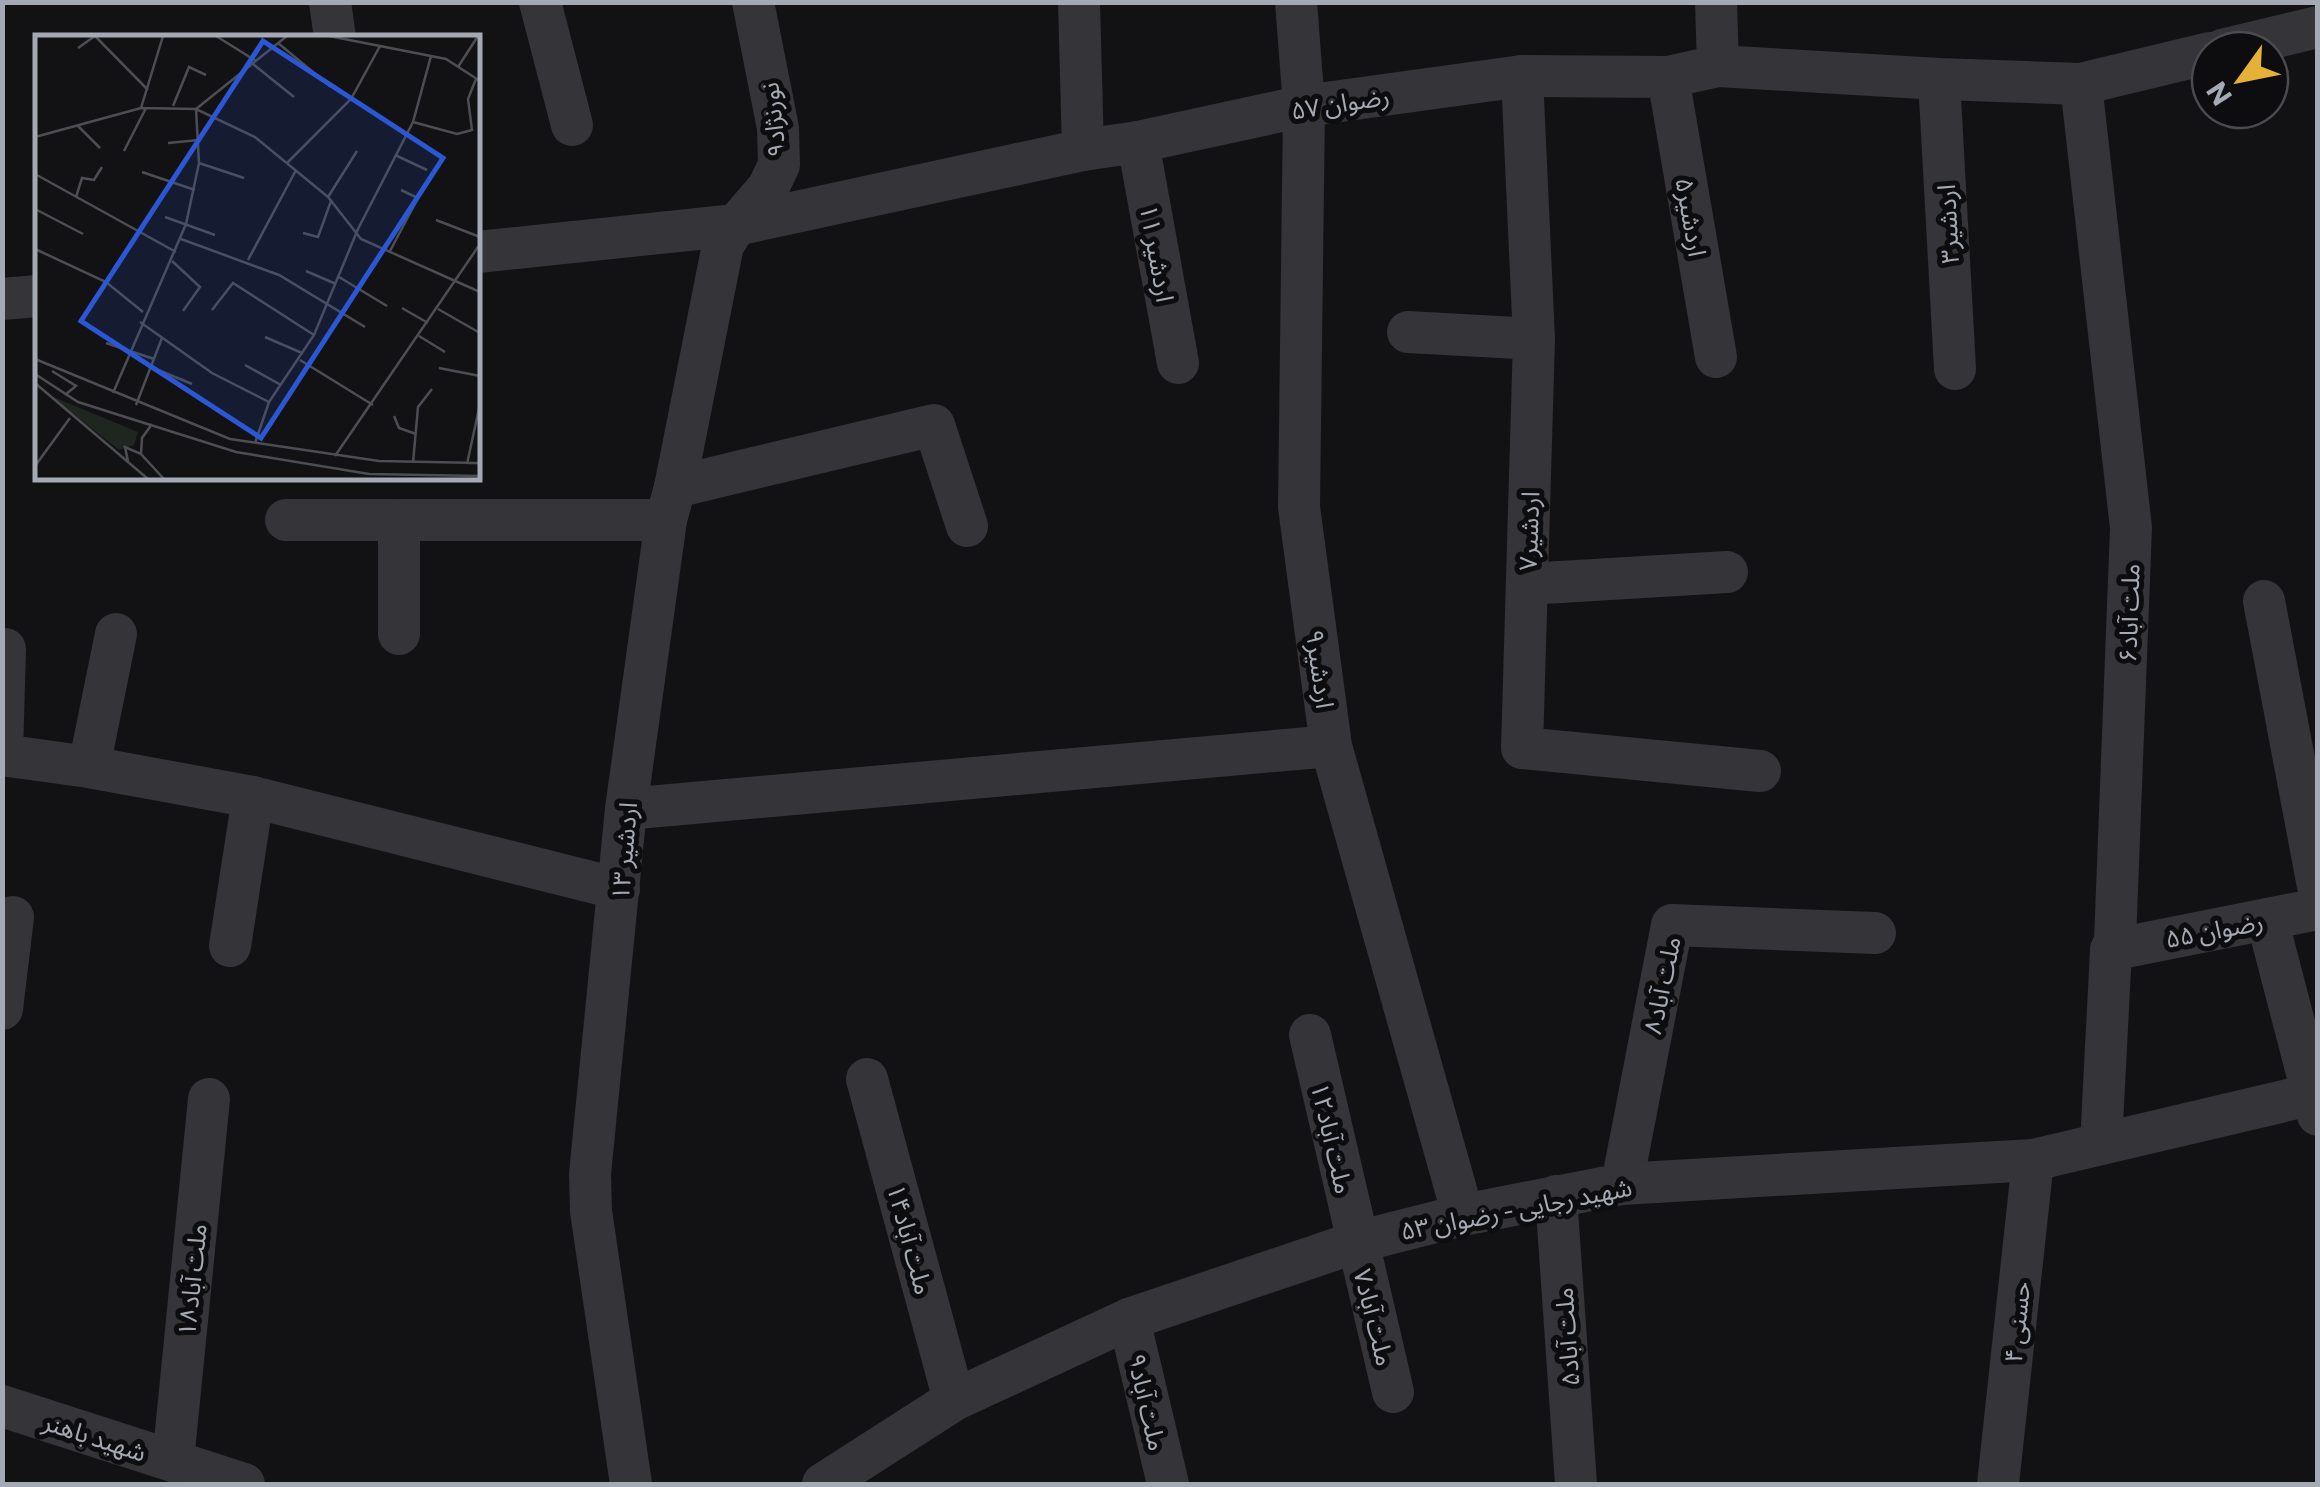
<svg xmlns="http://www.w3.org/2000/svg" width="2320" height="1487" font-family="Commissioner,'Noto Sans Arabic',sans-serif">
	<rect width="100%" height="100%" fill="#121214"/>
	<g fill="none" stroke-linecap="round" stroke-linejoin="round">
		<g stroke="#343439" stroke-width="42">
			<polyline points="330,2 335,38"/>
			<polyline points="540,2 572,125"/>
			<polyline points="1079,2 1083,150"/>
			<polyline points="1296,2 1304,106 1299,507 1331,746 1463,1215"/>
			<polyline points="1716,2 1718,66"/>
			<polyline points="2222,50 2318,27"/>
			<polyline points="1522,76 1534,339 1522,748 1760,771"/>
			<polyline points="1668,77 1716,357"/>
			<polyline points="1939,79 1955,369"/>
			<polyline points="2081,84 2131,528 2115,941 2111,950 2101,1144"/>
			<polyline points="1138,142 1178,363"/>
			<polyline points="478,252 736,225 1083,150 1138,142 1304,106 1522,76 1668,77 1718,66 1939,79 2081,84 2210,53"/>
			<polyline points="2,299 38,296"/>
			<polyline points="1408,332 1534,339"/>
			<polyline points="675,487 934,425 967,526"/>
			<polyline points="286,520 666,520"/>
			<polyline points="1527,584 1727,572"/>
			<polyline points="2264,601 2318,886"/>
			<polyline points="399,634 399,520"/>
			<polyline points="5,649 2,755 89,767 253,797 619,889"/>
			<polyline points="89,767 116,634"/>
			<polyline points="626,809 1331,746"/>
			<polyline points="2267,919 2318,1115"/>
			<polyline points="230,946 253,797"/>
			<polyline points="2111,950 2318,909"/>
			<polyline points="2,1009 13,917"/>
			<polyline points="1310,1035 1393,1392"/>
			<polyline points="867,1079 954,1400"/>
			<polyline points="1622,1184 1672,925 1875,933"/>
			<polyline points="1556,1196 1576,1484"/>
			<polyline points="1129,1319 1168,1484"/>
			<polyline points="2,1406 244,1484"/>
			<polyline points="173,1461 209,1099"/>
			<polyline points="631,1484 591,1211 590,1174 626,809 666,520 675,487 723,245 736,225 768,188 779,165 778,128 753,2"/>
			<polyline points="823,1484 954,1400 1129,1319 1357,1242 1463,1215 1622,1184 2033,1160 2318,1093"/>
			<polyline points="1998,1484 2033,1160"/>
		</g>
	</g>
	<g text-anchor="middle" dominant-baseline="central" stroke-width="10" stroke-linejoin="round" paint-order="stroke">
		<g font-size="25" fill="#a5a9b4" stroke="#0d0d0f">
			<text transform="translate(1340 102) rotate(-9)">رضوان ۵۷</text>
			<text transform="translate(772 120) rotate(-96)">نورنژاد۹</text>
			<text transform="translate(1692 217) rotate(80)">اردشیر۵</text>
			<text transform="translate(1947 224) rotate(-93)">اردشیر۳</text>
			<text transform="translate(1158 253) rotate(80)">اردشیر ۱۱</text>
			<text transform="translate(1528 531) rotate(-88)">اردشیر۷</text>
			<text transform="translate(2128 613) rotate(-88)">ملت آباد۶</text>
			<text transform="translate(1321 669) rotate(82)">اردشیر۹</text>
			<text transform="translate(623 851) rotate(-85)">اردشیر ۱۳</text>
			<text transform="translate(2214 929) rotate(-11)">رضوان ۵۵</text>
			<text transform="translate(1661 985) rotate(-78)">ملت آباد۸</text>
			<text transform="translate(1333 1138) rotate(77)">ملت آباد۱۲</text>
			<text transform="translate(1516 1208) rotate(-11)">شهید رجایی - رضوان ۵۳</text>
			<text transform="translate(911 1239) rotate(75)">ملت آباد۱۴</text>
			<text transform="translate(191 1280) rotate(-84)">ملت آباد۱۸</text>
			<text transform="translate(1375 1317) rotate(76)">ملت آباد۷</text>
			<text transform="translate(2016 1322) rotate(-84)">حسنی ۴</text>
			<text transform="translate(1566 1337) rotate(-94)">ملت آباد۵</text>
			<text transform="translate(1148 1402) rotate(77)">ملت آباد۹</text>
			<text transform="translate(95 1436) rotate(18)">شهید باهنر</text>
		</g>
	</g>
	<g transform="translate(35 35)">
		<rect width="445" height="445" fill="#121214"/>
		<path d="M16 361 103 397 99 410 84 415Z" fill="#1f2620"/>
		<path fill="none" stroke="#4d4e54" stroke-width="2.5" d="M181 1 221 26M294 1 411 24 445 46M243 8 296 52M43 13 60 1 113 55M218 29 259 62M423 32 443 1M138 71 154 32 171 40M106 73 128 1M161 74 252 1M378 87 422 99 437 95 433 64 441 44M43 91 65 113M0 102 106 73 161 74 220 102 293 162 326 204 445 257M133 108 164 105M89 116 111 73M360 120 392 135M164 128 209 143M252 128 316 64 345 11M107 137 160 155M0 139 141 217M0 159V209M41 162 47 143 59 145 67 132M293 162 322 116M2 175 48 199M130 182 180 200M401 185 445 202M268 198 283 202 296 166M146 204 244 240 330 292M0 214 71 247 108 277M355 216 383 163 366 155M213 225 261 135M137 226 165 252 148 276M271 236 301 249M304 242 352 271M367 273 393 288M403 274 445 298M177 275 198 248 279 300M105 287 177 338 234 367M384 301 410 317M230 302 267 318M71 308 119 324M0 324 195 404 344 426 445 428M265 325 338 370M210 330 246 350M116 332 157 349M404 333 445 341M17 336 41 351 30 360M0 339 43 367 201 417 334 439 445 441M0 348 113 444M78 358 151 189 164 128 161 74M101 370 127 303M359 381 364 393 381 399M117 389 107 403 106 419 129 444M220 408 234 367 279 300 323 194 378 87 396 21M300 421 445 209M93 426 90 412 106 419M378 428 383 372 397 354M432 429 445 369M0 431 35 383"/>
		<path fill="#2b57d4" fill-opacity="0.15" stroke="#2b57d4" stroke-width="5" d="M228 6 408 123 226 403 46 286Z"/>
		<rect width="445" height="445" fill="none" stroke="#a5a9b4" stroke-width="5"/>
	</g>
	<rect width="2320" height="1487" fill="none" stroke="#a5a9b4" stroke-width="10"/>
	<g transform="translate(2240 80) rotate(237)"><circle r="48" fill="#0d0d0f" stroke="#4a4b51" stroke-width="2.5"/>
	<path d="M0-8L18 38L0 25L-18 38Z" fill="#e7b137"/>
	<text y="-15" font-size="28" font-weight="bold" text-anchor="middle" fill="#a5a9b4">N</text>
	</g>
</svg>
